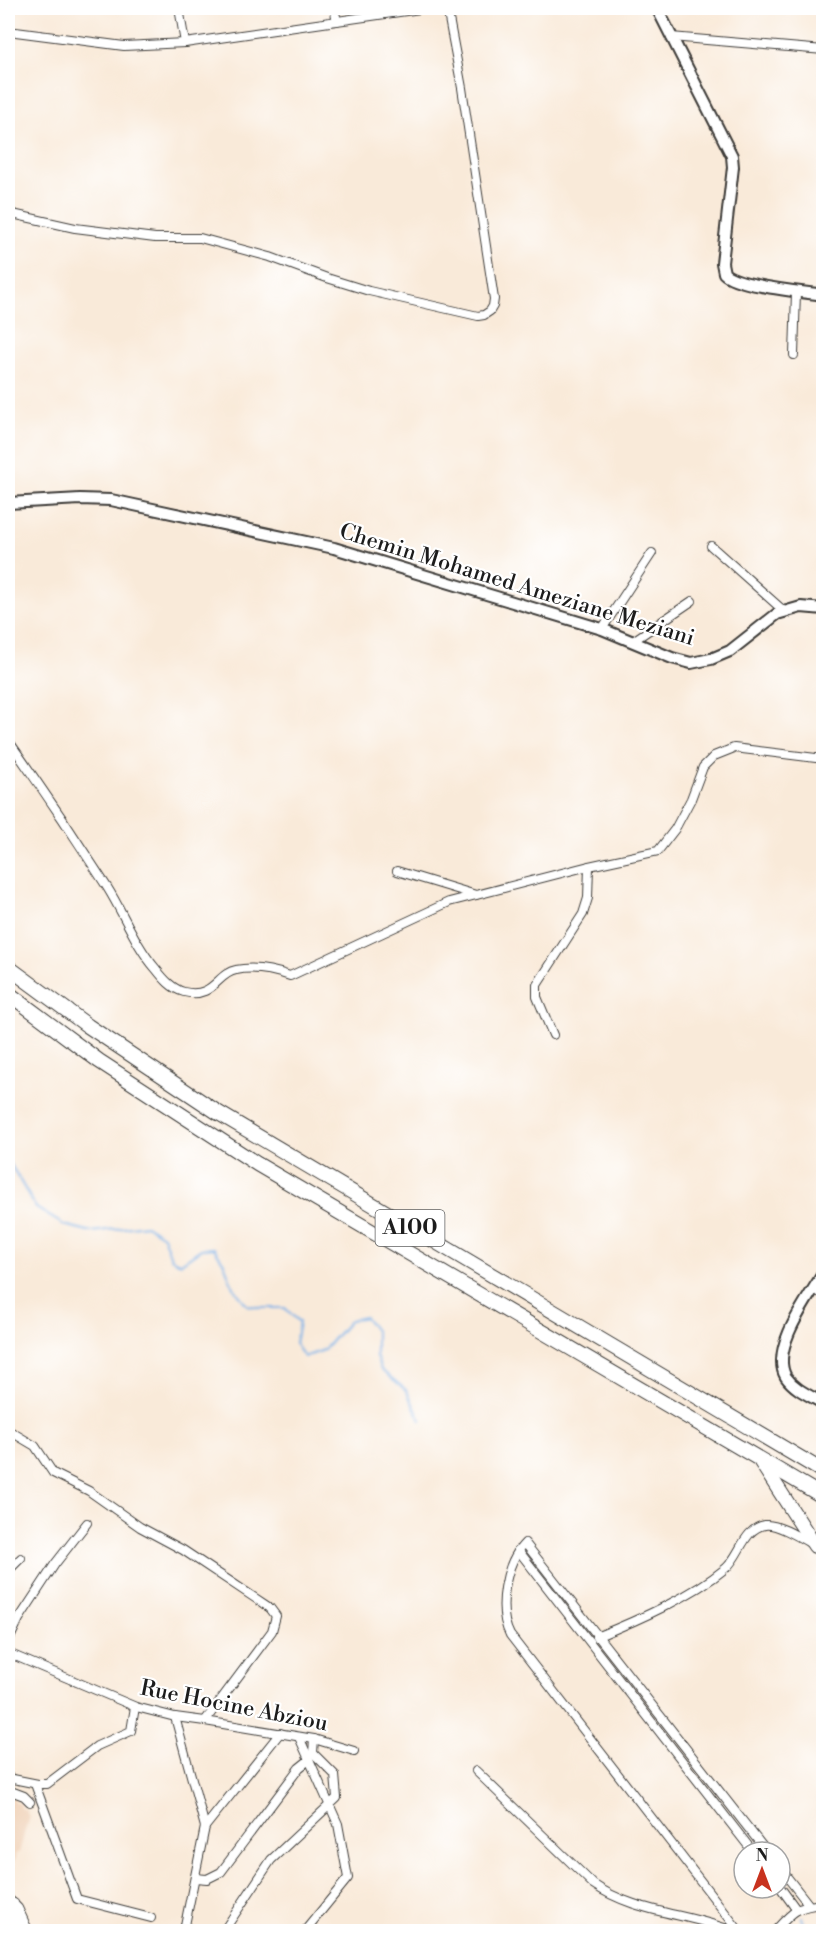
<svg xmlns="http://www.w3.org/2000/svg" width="831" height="1939" font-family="'Libre Bodoni',serif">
	<rect width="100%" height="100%" fill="#fff"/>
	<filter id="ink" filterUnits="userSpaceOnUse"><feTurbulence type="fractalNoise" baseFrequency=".0167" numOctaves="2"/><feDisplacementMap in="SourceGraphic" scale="12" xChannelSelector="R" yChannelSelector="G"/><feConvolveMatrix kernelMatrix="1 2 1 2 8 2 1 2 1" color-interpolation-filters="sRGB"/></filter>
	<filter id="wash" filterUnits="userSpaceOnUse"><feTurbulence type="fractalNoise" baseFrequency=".008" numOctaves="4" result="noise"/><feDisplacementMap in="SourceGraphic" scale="24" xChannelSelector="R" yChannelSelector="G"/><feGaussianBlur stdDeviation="1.35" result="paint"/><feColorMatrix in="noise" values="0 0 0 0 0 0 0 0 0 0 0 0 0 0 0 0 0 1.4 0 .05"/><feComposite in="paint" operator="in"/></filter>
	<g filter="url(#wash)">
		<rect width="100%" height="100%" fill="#f9ead9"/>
		<polygon fill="#f1d5bd" points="8,1797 15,1798 14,1802 21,1804 20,1808 27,1810 26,1814 29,1815 19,1853 16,1853 14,1863 8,1862"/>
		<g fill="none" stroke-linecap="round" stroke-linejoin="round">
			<g stroke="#78b1e8" stroke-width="2">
				<polyline points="8,1160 36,1208 64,1225 92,1232 146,1225 163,1236 171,1258 181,1263 201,1249 214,1248 224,1263 233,1287 247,1305 261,1308 285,1308 299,1322 295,1343 304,1357 324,1350 350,1320 365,1317 376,1332 376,1356 381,1370 406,1390 421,1420"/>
				<polyline points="802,1917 804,1932"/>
			</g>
		</g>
	</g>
	<g filter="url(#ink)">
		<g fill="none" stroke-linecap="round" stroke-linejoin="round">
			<g stroke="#3d3b38" stroke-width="10">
				<g id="street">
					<polyline points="179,8 185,43"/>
					<polyline points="334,8 337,21"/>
					<polyline points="8,31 124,46 185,43 427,8"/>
					<polyline points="671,37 824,50"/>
					<polyline points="8,213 75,228 155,238 200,238 270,257 327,278 369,291 478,316 484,315 490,311 493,306 494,299 462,88 447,8"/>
					<polyline points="794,355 796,292"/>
					<polyline points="711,546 785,612"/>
					<polyline points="602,629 652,553"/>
					<polyline points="633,641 692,601"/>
					<path d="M8 740C42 788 75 837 107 887 124 914 135 945 156 969 163 978 172 989 184 992 214 999 217 973 236 970 254 966 273 970 290 976L449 902 589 866 658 851 675 829 691 799 703 767 714 756 734 748 824 759"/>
					<polyline points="397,871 476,895"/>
					<polyline points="553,1035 537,997 537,985 583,914 588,898 589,866"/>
					<polyline points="814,1289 824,1295"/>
					<polyline points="8,1430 35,1446 53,1473 89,1491 140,1527 183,1550 270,1608 276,1616 272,1631 205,1721"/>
					<polyline points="518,1550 753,1852"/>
					<polyline points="8,1571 21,1558"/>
					<path d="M596 1637C638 1620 691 1597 726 1568 740 1556 744 1528 765 1525 780 1523 810 1544 824 1551"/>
					<polyline points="8,1642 19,1619 55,1564 87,1523"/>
					<polyline points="8,1653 136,1707 175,1717 205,1721 314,1739 354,1751"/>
					<polyline points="175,1717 205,1827 184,1930 189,1932"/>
					<polyline points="299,1737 338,1824 348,1878 304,1932"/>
					<path d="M476 1771 593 1884C634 1913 689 1913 735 1932"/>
					<polyline points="8,1778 38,1784 47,1784 97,1746 131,1731 135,1707"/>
					<polyline points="35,1784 77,1899 151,1918"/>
					<polyline points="8,1790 24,1796 30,1802"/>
					<polyline points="205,1827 280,1733"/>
					<polyline points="780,1868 809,1905"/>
					<polyline points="195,1878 207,1879 221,1872 299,1768 309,1760"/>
					<polyline points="780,1887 796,1909"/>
					<polyline points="8,1898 18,1908 29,1932"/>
					<polyline points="14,1903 12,1910 22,1932"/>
					<polyline points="223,1932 271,1860 337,1798 335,1775 313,1753 314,1739"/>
					<path d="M740 1932 510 1635C497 1610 505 1563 525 1543L767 1852"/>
					<path d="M774 1932C792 1912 796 1906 824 1904"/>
				</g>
			</g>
			<g stroke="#3d3b38" stroke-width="14">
				<g id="secondary">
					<path d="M657 8 732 156 733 167 722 263 724 273C736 286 803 292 824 295"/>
					<polyline points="8,503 80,499 111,500 334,548 602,629 672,658 691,663 711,659 730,651 777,614 801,607 824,609"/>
					<path d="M824 1272C810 1296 769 1349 786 1377 795 1390 811 1396 824 1404"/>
				</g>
			</g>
			<g stroke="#3d3b38" stroke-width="16">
				<g id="highway">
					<polyline points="8,967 88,1026 217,1112 824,1472"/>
					<polyline points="8,993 99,1061 257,1164 824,1497"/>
					<polyline points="761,1462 815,1546"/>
				</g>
			</g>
			<use href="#street" stroke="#fff" stroke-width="8"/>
			<use href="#secondary" stroke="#fff" stroke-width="10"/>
			<use href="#highway" stroke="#fff" stroke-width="14"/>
		</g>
	</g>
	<g text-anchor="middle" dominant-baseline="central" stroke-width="4.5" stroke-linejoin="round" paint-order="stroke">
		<rect fill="#fff" stroke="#606060" stroke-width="1.5" x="375.5" y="1210" width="69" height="36" rx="4.5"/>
		<g font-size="21" font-weight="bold" fill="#1c1c1c">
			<text x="410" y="1228">A100</text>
		</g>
		<g font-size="22" fill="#1c1c1c" stroke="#fff">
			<text transform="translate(517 585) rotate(17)">Chemin Mohamed Ameziane Meziani</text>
			<text transform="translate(234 1706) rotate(11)">Rue Hocine Abziou</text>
		</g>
	</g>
	<rect width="831" height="1939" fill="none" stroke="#fff" stroke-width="30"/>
	<g transform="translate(762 1870)"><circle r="28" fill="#ffffff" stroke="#a4a4a4" stroke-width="1.5"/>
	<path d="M0-4.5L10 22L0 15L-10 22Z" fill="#c8321e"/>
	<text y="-9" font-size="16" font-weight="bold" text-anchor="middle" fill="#1c1c1c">N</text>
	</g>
</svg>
